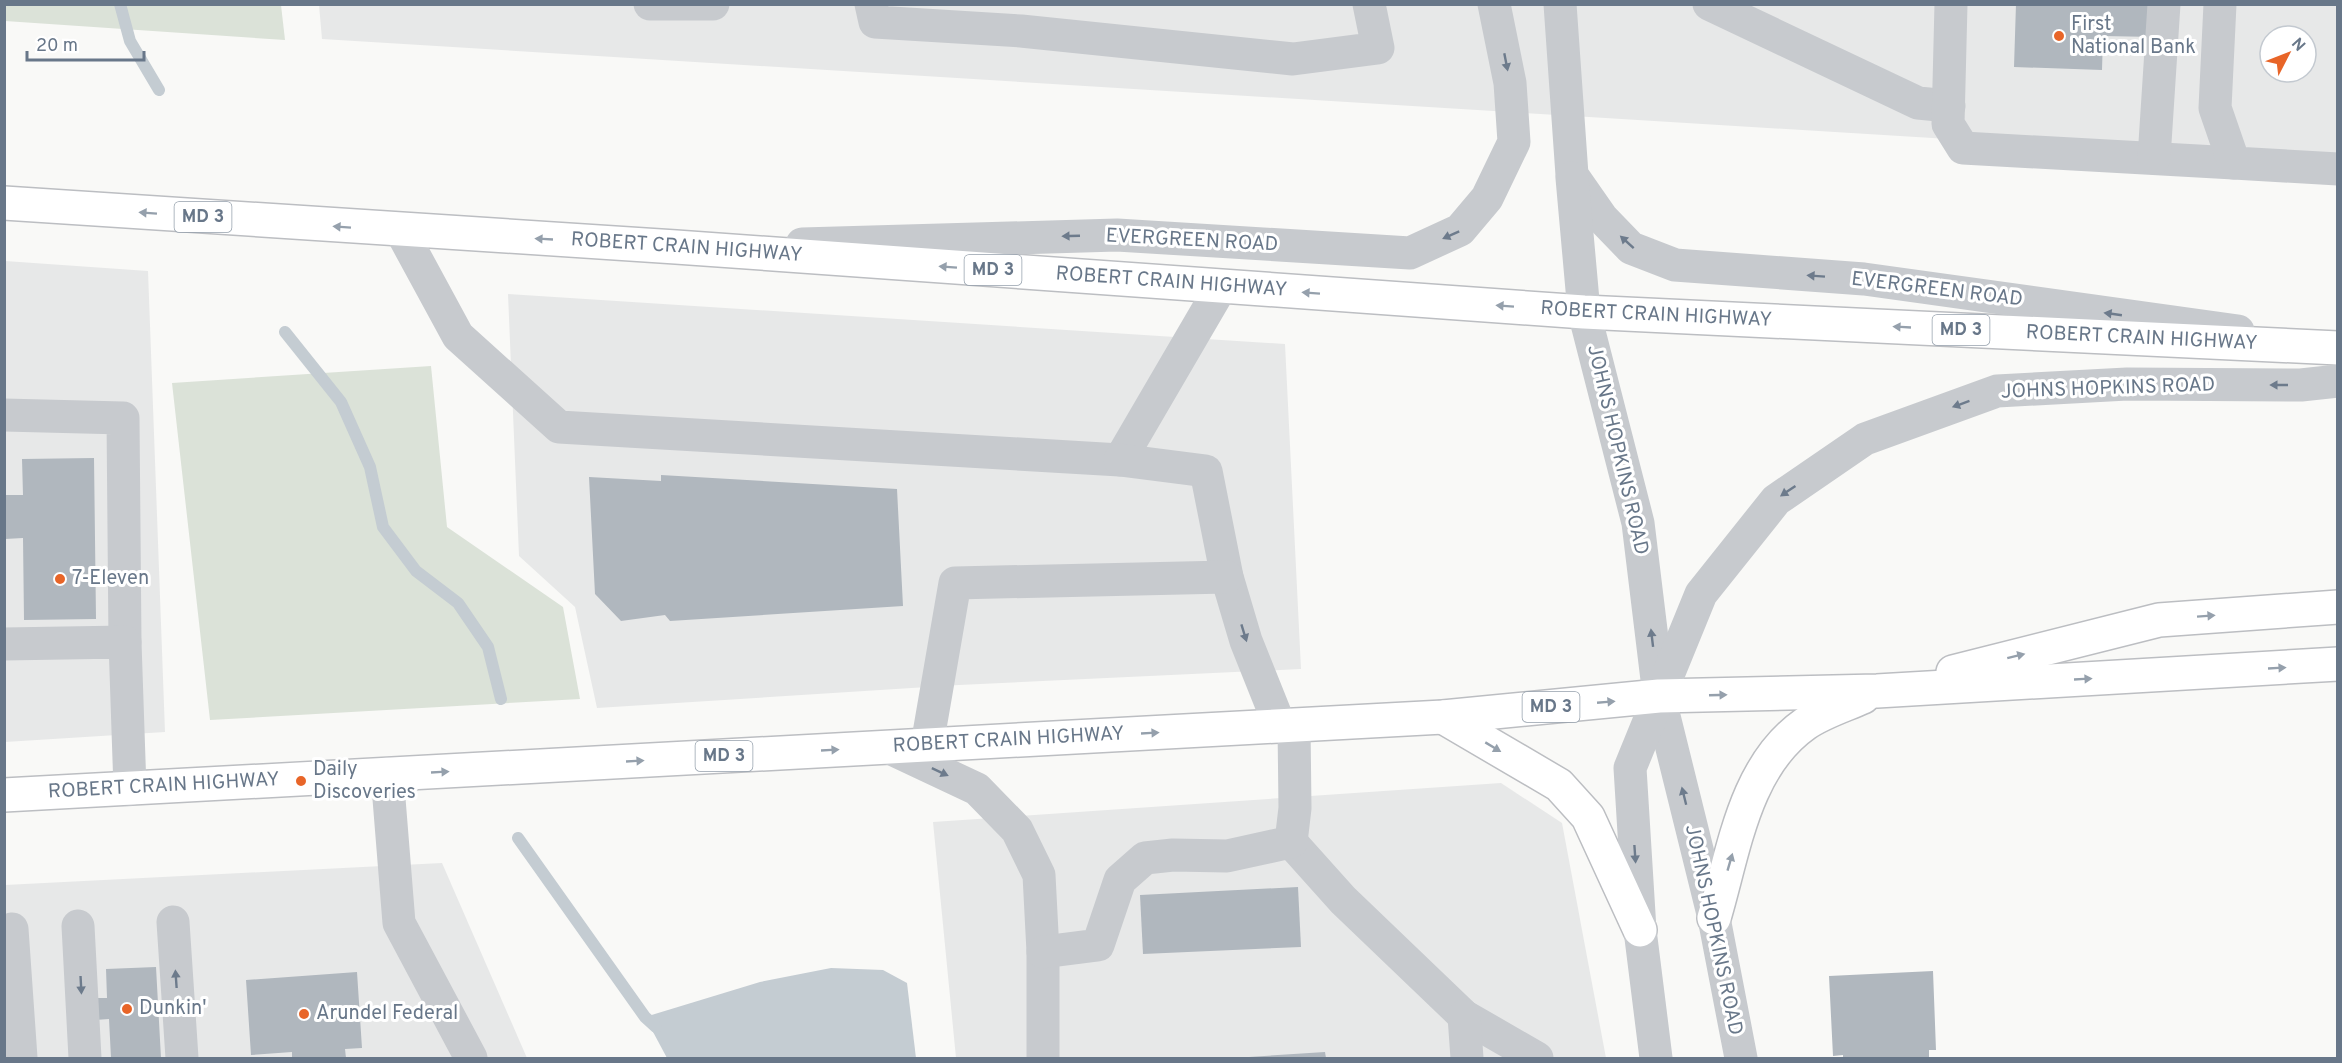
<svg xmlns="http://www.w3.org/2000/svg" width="2342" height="1063" font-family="Overpass,sans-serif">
	<rect width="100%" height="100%" fill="#f9f9f7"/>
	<g fill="#e7e8e8" fill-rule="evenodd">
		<path d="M319 5H2337V163L322 39ZM2270 36H2306V72H2270Z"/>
		<polygon points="5,261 148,271 165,732 5,742"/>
		<polygon points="508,294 1285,344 1301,669 959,685 597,708 575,607 519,556"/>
		<polygon points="1501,783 1562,823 1606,1058 956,1058 933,822"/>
		<polygon points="442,863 527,1058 5,1058 5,885"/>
	</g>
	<g fill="#dbe2d8">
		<polygon points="4,5 281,5 285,40 5,21"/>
		<polygon points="431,366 447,527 563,607 580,699 210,720 172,383"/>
	</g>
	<polygon fill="#c4ccd2" points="831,968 883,970 907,983 916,1058 667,1058 645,1017 760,982"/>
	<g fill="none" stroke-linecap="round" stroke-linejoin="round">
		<g stroke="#c4ccd2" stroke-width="12">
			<polyline points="120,4 130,41 159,90"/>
			<polyline points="285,332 341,402 370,467 383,527 416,571 458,603 488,647 501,699"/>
			<polyline points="518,838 645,1017 656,1027"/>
		</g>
	</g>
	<g fill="#b0b7be">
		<polygon points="2016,4 2155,4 2155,37 2103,36 2102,70 2014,67"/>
		<polygon points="94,458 96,619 24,620 23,538 5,539 5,495 23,495 22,459"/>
		<polygon points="661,475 897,489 903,606 670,621 665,615 621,621 595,594 589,477 661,481"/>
		<polygon points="1298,887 1301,947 1143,954 1140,895"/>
		<polygon points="156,967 161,1058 111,1058 109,1019 95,1020 95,998 107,998 106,969"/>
		<polygon points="1933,971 1936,1050 1929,1050 1929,1058 1843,1058 1843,1055 1833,1056 1829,976"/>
		<polygon points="357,972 362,1048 345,1049 346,1058 292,1058 292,1052 251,1055 246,980"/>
		<polygon points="1325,1052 1326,1058 1249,1058 1249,1057"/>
	</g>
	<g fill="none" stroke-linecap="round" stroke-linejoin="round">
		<g stroke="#bcbec2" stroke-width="36">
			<g id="highway">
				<path id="s1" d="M4 203 676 247 1584 312 2338 348"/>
				<polyline points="1953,672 2159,620 2338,607"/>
				<polyline points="1443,717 1559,785 1588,817 1640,930"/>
				<path id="s2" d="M4 795 1443 717 1659 696 1877 691 2338 664"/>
				<path d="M1714 918C1734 851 1744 767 1805 724 1822 712 1845 705 1863 697"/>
			</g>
		</g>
		<g stroke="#c7cace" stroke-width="33">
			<polyline points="650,4 713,4"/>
			<polyline points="871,4 875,22 1021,31 1293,59 1378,48 1369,4"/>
			<polyline points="1560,4 1572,175 1602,218 1631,248 1675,265 1864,279 2238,331"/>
			<polyline points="1709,4 1918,103 1949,106"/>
			<polyline points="1951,4 1948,124 1963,148 2234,163"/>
			<polyline points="2220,4 2215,108 2234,163 2338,169"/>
			<polyline points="2154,158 2164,4"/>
			<polyline points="1572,178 1584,312 1638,523 1659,696 1714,918 1741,1058"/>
			<polyline points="401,231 458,336 559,427 1120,460 1221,287"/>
			<polyline points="802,244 1117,235 1410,253 1460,230 1487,198 1514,142 1510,83 1494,4"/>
			<polyline points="4,415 123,418 125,642"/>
			<polyline points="1120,460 1206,471 1227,577 1246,641 1280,726"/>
			<polyline points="4,644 125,642 130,789"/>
			<polyline points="927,745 955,583 1227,577"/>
			<polyline points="892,749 977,789 1017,830 1039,875 1043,952 1043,1058"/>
			<polyline points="387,774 399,923 471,1058"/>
			<polyline points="1291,842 1343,900 1464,1016 1537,1058"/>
			<polyline points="173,922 182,1058"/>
			<polyline points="78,926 85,1058"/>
			<polyline points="12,929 21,1058"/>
			<polyline points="1043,952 1098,945 1120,880 1145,858 1173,855 1227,856 1291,842 1295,808 1294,725"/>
			<polyline points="1464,1016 1467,1058"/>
			<polyline points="1656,1058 1640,930 1630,768 1701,594 1776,500 1865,439 1997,391 2127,384 2301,385 2338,381"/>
		</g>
		<use href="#highway" stroke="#fff" stroke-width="33"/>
	</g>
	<defs><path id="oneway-solid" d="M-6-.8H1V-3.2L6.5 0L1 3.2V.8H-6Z" transform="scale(1.5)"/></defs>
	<g fill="#6d7b8c">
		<use href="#oneway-solid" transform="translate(1506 62) rotate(79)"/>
		<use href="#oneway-solid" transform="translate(1451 235) rotate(156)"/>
		<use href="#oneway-solid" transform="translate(1071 236) rotate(178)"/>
		<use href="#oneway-solid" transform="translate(1627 242) rotate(-138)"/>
		<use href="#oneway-solid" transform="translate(1816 276) rotate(-176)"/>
		<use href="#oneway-solid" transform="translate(2113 314) rotate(-172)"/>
		<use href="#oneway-solid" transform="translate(2279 385) rotate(-180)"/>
		<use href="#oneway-solid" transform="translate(1961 404) rotate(160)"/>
		<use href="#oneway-solid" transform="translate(1788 491) rotate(146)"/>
		<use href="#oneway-solid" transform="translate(1244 633) rotate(73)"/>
		<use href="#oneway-solid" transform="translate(1652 638) rotate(-97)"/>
		<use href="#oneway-solid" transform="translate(940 772) rotate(25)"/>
		<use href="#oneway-solid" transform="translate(1684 796) rotate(-104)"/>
		<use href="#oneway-solid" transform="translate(1635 854) rotate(86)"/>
		<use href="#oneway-solid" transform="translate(176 979) rotate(-94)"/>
		<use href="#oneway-solid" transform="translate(81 985) rotate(87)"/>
	</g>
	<g fill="#95a0ac">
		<use href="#oneway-solid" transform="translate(148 213) rotate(-176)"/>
		<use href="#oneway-solid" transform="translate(342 227) rotate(-176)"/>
		<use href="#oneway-solid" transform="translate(544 239) rotate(-177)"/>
		<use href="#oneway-solid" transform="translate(948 267) rotate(-176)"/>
		<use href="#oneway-solid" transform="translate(1311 293) rotate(-176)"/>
		<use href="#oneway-solid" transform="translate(1505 306) rotate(-176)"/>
		<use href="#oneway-solid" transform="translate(1902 327) rotate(-177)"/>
		<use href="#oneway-solid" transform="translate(2206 616) rotate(-4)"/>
		<use href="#oneway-solid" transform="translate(2016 656) rotate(-14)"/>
		<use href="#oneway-solid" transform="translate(2277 668) rotate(-3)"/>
		<use href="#oneway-solid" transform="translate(2083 679) rotate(-3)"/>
		<use href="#oneway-solid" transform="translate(1718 695) rotate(-2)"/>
		<use href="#oneway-solid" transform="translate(1606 702) rotate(-5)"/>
		<use href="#oneway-solid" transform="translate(1150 733) rotate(-3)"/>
		<use href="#oneway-solid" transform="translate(1493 747) rotate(31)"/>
		<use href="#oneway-solid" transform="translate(830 750) rotate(-3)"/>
		<use href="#oneway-solid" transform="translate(635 761) rotate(-3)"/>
		<use href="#oneway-solid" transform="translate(440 772) rotate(-3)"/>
		<use href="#oneway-solid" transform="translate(1730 862) rotate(-74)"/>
	</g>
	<g fill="#e86528" stroke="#fff" stroke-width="2">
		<circle cx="2059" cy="36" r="6"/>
		<circle cx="60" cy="579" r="6"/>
		<circle cx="301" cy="781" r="6"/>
		<circle cx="127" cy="1009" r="6"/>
		<circle cx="304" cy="1014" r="6"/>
	</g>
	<g text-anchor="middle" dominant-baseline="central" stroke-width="6" stroke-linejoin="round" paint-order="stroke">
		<g fill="#fff" stroke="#95a0ac" stroke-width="1.5">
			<rect x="174.5" y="202" width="57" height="30" rx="4.5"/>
			<rect x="964.5" y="255" width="57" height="30" rx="4.5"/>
			<rect x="1932.5" y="315" width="57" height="30" rx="4.5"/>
			<rect x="1522.5" y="692" width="57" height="30" rx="4.5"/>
			<rect x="695.5" y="741" width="57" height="30" rx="4.5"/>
		</g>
		<g font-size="18" font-weight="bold" fill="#687789">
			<text x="203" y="217">MD 3</text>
			<text x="993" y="270">MD 3</text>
			<text x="1961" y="330">MD 3</text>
			<text x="1551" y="707">MD 3</text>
			<text x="724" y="756">MD 3</text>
		</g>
		<g font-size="20" fill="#687789" stroke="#fff" text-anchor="start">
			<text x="2071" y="25">First<tspan x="2071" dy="23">National Bank</tspan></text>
			<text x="72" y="579">7-Eleven</text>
			<text x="313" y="770">Daily<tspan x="313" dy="23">Discoveries</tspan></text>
			<text x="139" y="1009">Dunkin'</text>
			<text x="316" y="1014">Arundel Federal</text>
		</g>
		<g font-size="20" fill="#687789" stroke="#fff">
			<text transform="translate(1192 241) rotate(3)">EVERGREEN ROAD</text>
			<text stroke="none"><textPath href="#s1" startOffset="684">ROBERT CRAIN HIGHWAY</textPath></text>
			<text stroke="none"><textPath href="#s1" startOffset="1170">ROBERT CRAIN HIGHWAY</textPath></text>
			<text transform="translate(1937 290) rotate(7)">EVERGREEN ROAD</text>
			<text stroke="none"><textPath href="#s1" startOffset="1656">ROBERT CRAIN HIGHWAY</textPath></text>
			<text stroke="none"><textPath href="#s1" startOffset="2142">ROBERT CRAIN HIGHWAY</textPath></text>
			<text transform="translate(2108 389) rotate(-2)">JOHNS HOPKINS ROAD</text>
			<text transform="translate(1617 450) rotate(77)">JOHNS HOPKINS ROAD</text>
			<text stroke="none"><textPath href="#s2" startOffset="1006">ROBERT CRAIN HIGHWAY</textPath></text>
			<text stroke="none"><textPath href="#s2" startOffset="160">ROBERT CRAIN HIGHWAY</textPath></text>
			<text transform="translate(1713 930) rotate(78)">JOHNS HOPKINS ROAD</text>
		</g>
	</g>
	<rect width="2342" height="1063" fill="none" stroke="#687789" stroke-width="12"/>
	<g transform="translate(2288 54) rotate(48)"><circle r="28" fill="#ffffff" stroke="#c3c9d0" stroke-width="1.5"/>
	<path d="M0-4.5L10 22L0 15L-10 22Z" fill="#e86528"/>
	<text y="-9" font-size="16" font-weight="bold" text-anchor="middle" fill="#687789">N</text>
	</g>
	<path d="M27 51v9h117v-9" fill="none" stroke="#687789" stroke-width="3"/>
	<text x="36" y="51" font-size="18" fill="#687789" stroke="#ffffff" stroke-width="4.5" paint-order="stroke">20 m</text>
</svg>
